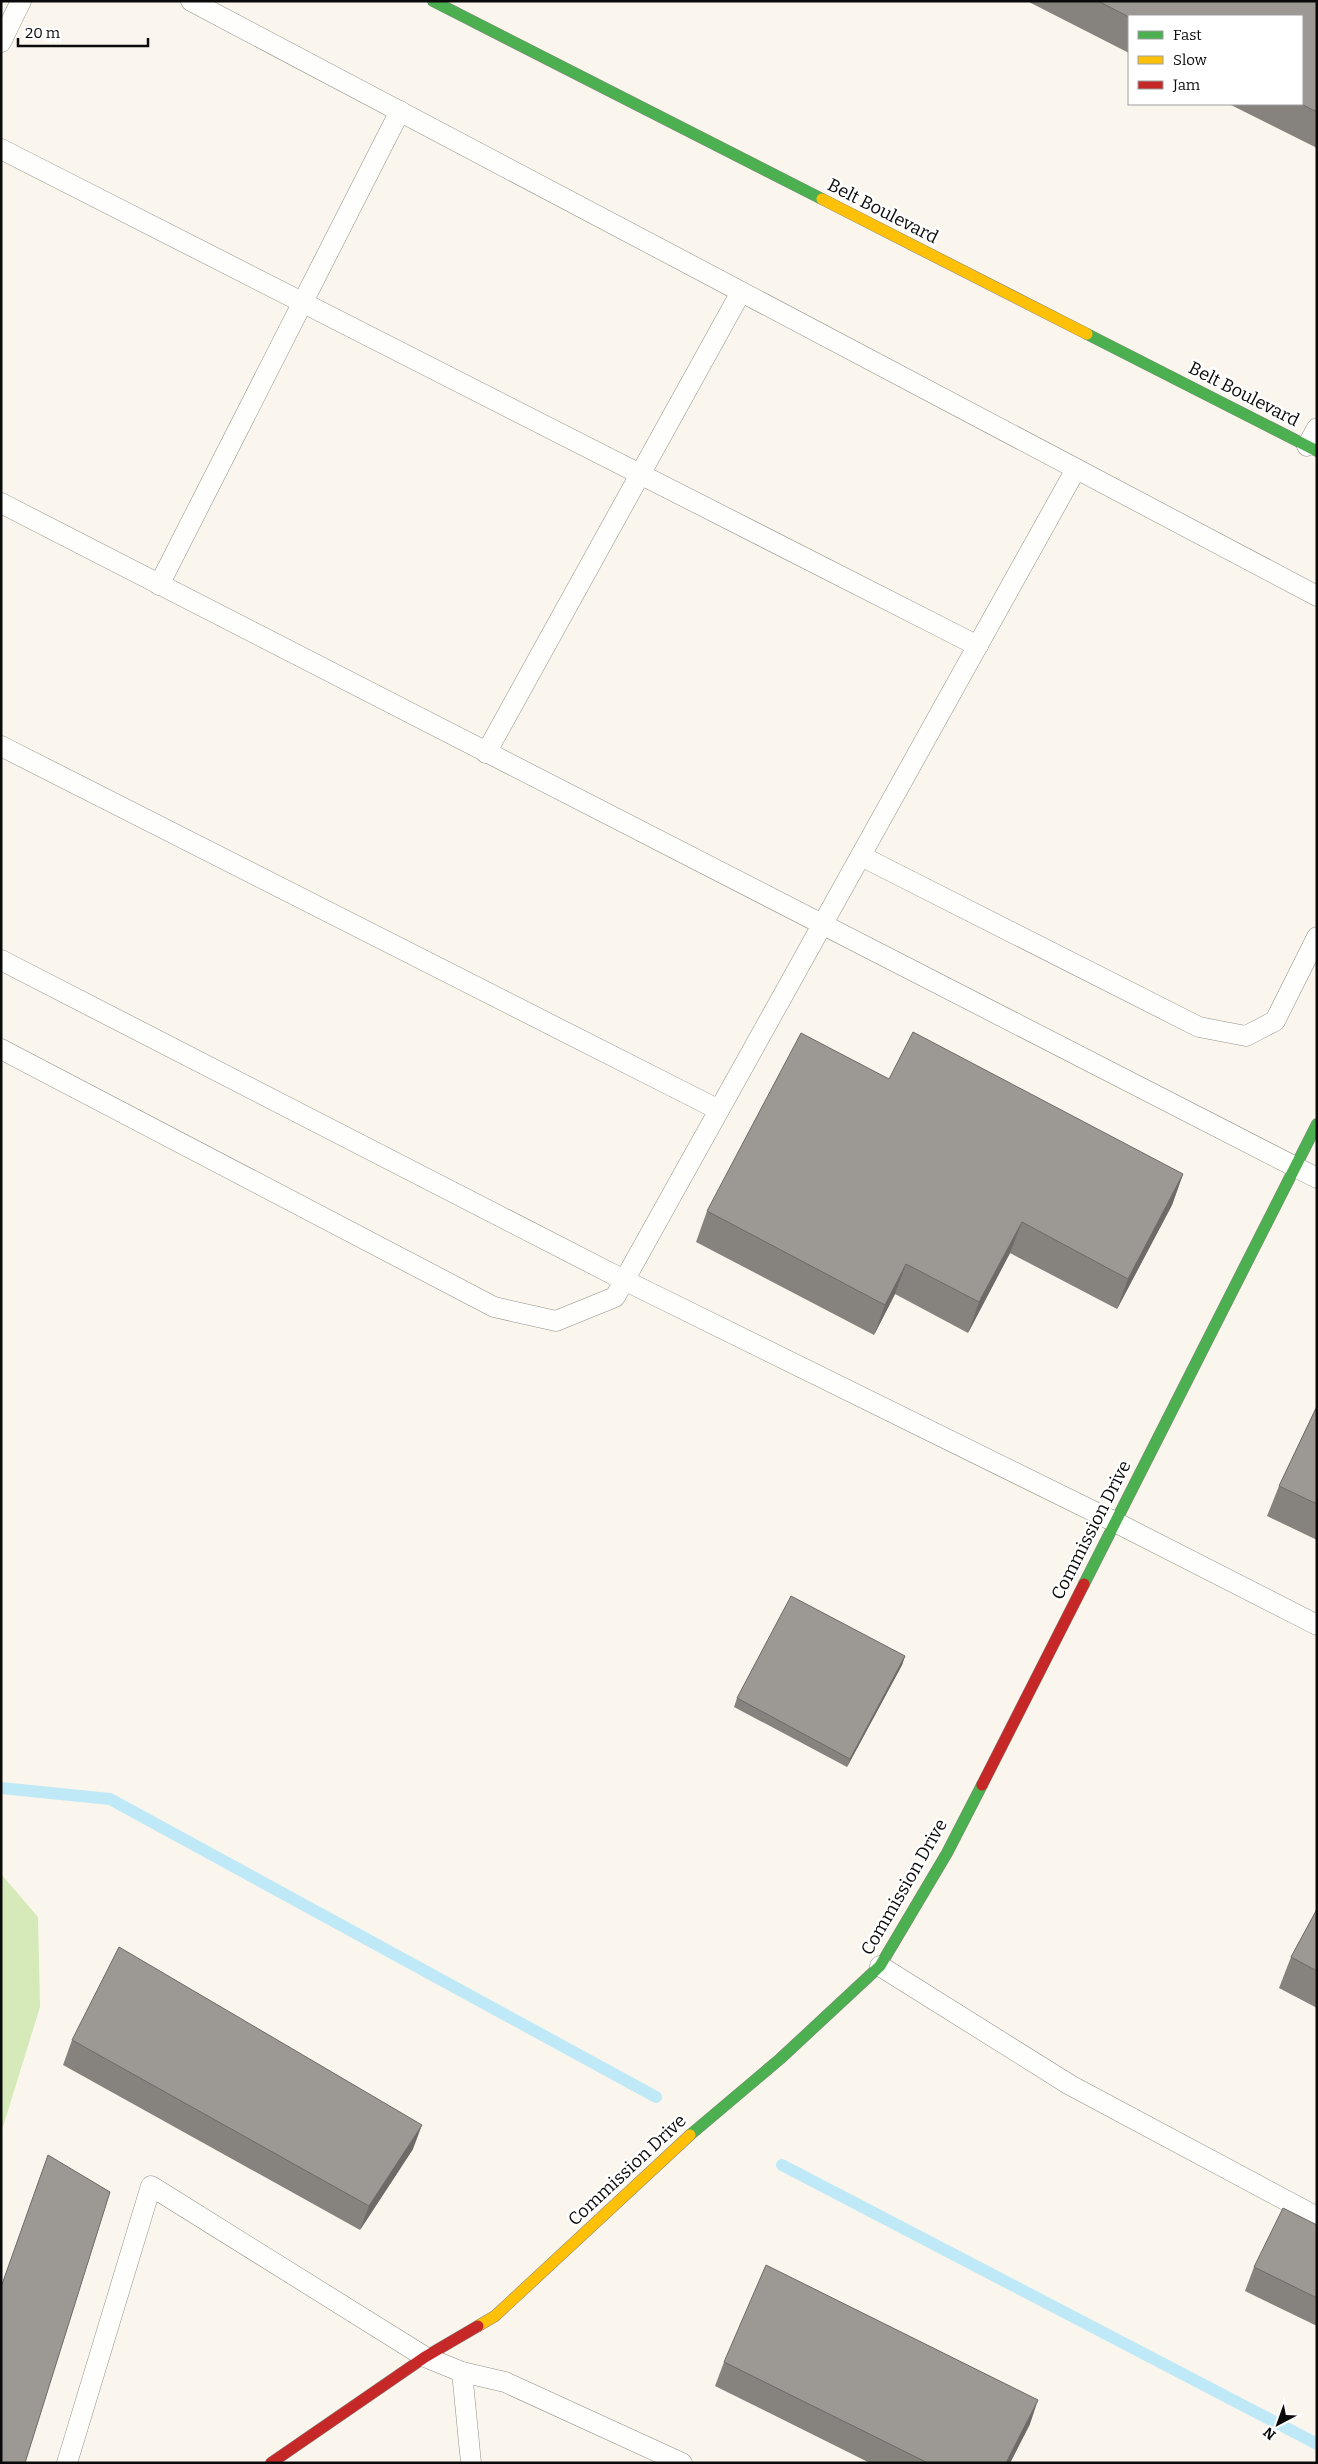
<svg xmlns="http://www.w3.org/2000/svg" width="1318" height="2464" font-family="Bitter,serif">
	<rect width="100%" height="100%" fill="#faf6ed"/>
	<polygon fill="#d6e9b8" points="1,1874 38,1917 40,2007 1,2133"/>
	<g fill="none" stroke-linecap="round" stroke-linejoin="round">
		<g stroke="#c0e9f7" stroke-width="12">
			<polyline points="1,1788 110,1799 656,2097"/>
			<polyline points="782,2165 1317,2444"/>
		</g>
		<g stroke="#92908c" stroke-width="21">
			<g id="lane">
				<polyline points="191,1 1317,596"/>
				<polyline points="1,42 21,1"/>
				<polyline points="1,149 978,646"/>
				<polyline points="1307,446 1317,428"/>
				<polyline points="1,503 1317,1178"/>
				<polyline points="159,585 400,111"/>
				<polyline points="1,746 719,1110"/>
				<polyline points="486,753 741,292"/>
				<polyline points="861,856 1199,1027 1246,1036 1275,1021 1317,937"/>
				<polyline points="1,960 624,1280 1115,1522 1317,1625"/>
				<polyline points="1,1049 494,1307 556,1321 615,1297 1076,469"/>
				<polyline points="880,1966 1070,2085 1317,2217"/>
				<polyline points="462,2372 471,2463"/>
				<polyline points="67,2463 151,2186 425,2357 462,2372 505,2382 682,2463"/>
			</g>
		</g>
		<g stroke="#898783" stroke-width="12">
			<g id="fast">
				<polyline points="433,1 822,199"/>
				<polyline points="1087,334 1317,451"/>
				<polyline points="1084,1584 1317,1124"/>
				<polyline points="690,2135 780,2059 880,1966 947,1853 982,1785"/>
			</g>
		</g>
		<g stroke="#898783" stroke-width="12">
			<g id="slow">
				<polyline points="822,199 1087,334"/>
				<polyline points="478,2326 495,2316 690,2135"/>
			</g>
		</g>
		<g stroke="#898783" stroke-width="12">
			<g id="jam">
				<polyline points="982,1785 1084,1584"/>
				<polyline points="271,2463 425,2357 478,2326"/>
			</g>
		</g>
		<use href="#lane" stroke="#fefefc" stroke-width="20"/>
		<use href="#fast" stroke="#4caf50" stroke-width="11"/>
		<use href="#slow" stroke="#ffc107" stroke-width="11"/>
		<use href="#jam" stroke="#c62828" stroke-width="11"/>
	</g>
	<g fill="#86837f">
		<polygon points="1027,1 1317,1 1317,148 1229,104 1302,104 1129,16 1129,53"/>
		<polygon points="889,1079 1183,1174 1172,1205 1117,1309 1010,1253 968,1333 895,1294 874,1335 696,1242 707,1211"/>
		<polygon points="1317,1406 1317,1540 1267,1516 1279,1486"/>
		<polygon points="905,1656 902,1665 847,1767 734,1707 737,1698"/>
		<polygon points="1317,1909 1317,2008 1279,1988 1291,1957"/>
		<polygon points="72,2040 413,2149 360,2230 63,2065"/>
		<polygon points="1317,2225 1317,2326 1245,2291 1254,2267"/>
		<polygon points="724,2362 1030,2424 1010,2463 870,2463 715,2386"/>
	</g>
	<g fill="#6d6a68">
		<polygon points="1183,1174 1172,1205 1117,1309 1128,1279"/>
		<polygon points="1022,1222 1010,1253 968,1333 979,1302"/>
		<polygon points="906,1264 895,1294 874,1335 885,1305"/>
		<polygon points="905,1656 902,1665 847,1767 850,1759"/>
		<polygon points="422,2125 413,2149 360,2230 369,2206"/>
		<polygon points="1038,2400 1030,2424 1010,2463 1006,2463"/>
	</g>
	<g fill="#9c9894" stroke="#6d6a68">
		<polygon points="1098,1 1317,1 1317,112 1301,104 1302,104 1302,16 1129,16 1129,17"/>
		<polygon points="913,1032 1183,1174 1128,1279 1022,1222 979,1302 906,1264 885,1305 707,1211 801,1033 889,1079"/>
		<polygon points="1317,1406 1317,1504 1279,1486"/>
		<polygon points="791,1596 905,1656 850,1759 737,1698"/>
		<polygon points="1317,1909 1317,1971 1291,1957"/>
		<polygon points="119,1947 422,2125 369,2206 72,2040"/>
		<polygon points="48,2155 110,2192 25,2463 1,2463 1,2287"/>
		<polygon points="1283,2208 1317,2225 1317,2298 1254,2267"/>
		<polygon points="766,2265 1038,2400 1006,2463 928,2463 724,2362"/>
	</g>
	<g text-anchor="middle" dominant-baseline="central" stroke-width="5" stroke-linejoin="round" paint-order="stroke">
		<g font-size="18" fill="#0a0a0a" stroke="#fff">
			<text transform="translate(883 211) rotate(27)">Belt Boulevard</text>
			<text transform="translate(1244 394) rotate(27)">Belt Boulevard</text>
			<text transform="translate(1091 1530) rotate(-63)">Commission Drive</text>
			<text transform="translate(904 1887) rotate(-60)">Commission Drive</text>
			<text transform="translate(627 2170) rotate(-43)">Commission Drive</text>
		</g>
	</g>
	<rect width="1318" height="2464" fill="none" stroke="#0a0a0a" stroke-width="5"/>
	<rect x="1128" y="15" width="175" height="90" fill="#ffffff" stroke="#9d9d9d"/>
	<rect x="1138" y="31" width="25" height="8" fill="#4caf50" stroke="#9d9d9d"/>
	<text x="1173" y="40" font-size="15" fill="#0a0a0a">Fast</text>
	<rect x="1138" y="56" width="25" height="8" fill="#ffc107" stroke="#9d9d9d"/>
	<text x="1173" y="65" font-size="15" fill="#0a0a0a">Slow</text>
	<rect x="1138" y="81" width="25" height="8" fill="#c62828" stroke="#9d9d9d"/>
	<text x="1173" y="90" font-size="15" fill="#0a0a0a">Jam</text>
	<g transform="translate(1278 2424) rotate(221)" stroke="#ffffff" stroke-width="4" paint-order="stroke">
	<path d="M0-4L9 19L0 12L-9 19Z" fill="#0a0a0a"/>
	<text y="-8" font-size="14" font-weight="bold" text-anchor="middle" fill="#0a0a0a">N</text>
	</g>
	<path d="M18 38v8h130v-8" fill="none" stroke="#0a0a0a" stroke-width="2.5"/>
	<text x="25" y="38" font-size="15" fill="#0a0a0a" stroke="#ffffff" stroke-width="4" paint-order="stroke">20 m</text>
</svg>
